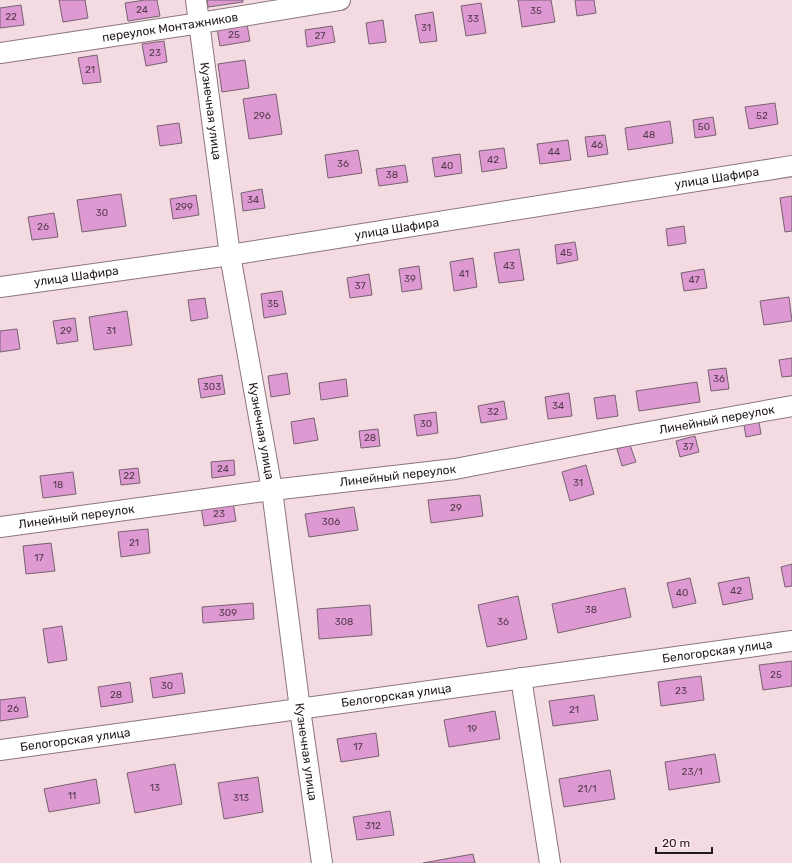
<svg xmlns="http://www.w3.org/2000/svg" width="792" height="863" font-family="Rubik,sans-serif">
	<rect width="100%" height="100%" fill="#f4dbe2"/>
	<g fill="#df99d2" stroke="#746370">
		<polygon points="59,0 85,0 88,18 63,22"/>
		<polygon points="145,0 157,0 160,16 128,21 125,3"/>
		<polygon points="207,0 243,0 243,2 208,7"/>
		<polygon points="518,0 551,0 555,22 522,27"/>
		<polygon points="575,0 594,0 596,13 577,16"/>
		<polygon points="481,3 486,33 466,36 461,6"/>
		<polygon points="21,5 24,25 0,28 0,8"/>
		<polygon points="433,12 437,41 420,43 415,15"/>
		<polygon points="383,20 386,42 369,44 366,23"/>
		<polygon points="247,24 250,41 220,46 217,29"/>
		<polygon points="332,26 335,42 307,47 305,30"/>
		<polygon points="164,41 167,62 146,66 142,44"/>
		<polygon points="97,55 101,82 83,84 78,58"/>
		<polygon points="245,60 249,88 222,92 218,64"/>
		<polygon points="276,94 282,134 249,139 243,99"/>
		<polygon points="775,103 778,124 749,129 745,107"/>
		<polygon points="713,117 716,135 695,138 693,120"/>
		<polygon points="670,121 673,143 628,150 625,128"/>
		<polygon points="179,123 182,143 160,146 157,126"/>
		<polygon points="605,135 608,154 588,157 585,137"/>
		<polygon points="568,140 571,160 540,164 537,144"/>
		<polygon points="504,148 507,168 482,172 479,151"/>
		<polygon points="358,150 362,173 328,178 325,155"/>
		<polygon points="460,154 462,173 435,177 432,158"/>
		<polygon points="405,165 408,182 379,186 376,169"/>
		<polygon points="262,189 265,208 243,211 241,193"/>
		<polygon points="121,194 126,226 82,232 77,200"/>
		<polygon points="196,195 199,215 173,219 170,199"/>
		<polygon points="792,196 792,231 785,232 780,198"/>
		<polygon points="54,213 58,237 32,240 28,217"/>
		<polygon points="684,226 686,243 668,246 666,229"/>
		<polygon points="575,242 578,260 557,264 555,245"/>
		<polygon points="519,249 524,280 499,283 494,253"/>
		<polygon points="473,258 477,287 454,291 450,262"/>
		<polygon points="419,266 422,289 402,292 399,269"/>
		<polygon points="704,269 707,288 684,291 681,273"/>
		<polygon points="369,274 372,295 350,298 347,278"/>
		<polygon points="282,291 286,314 264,318 261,294"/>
		<polygon points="789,297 792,321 764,325 760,301"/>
		<polygon points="205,298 208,318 191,321 188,300"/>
		<polygon points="127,311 132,345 94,350 89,317"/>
		<polygon points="75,318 78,341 57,344 53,321"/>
		<polygon points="17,329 20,349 0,352 0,331"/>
		<polygon points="792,358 792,376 782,377 779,360"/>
		<polygon points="726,368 729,389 711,391 708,370"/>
		<polygon points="287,373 290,394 271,397 268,376"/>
		<polygon points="222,375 225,394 201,398 198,379"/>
		<polygon points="346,379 348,396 321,400 319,383"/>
		<polygon points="697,382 700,402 639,411 636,391"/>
		<polygon points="569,393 572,416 548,419 545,397"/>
		<polygon points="615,395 618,416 597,419 594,398"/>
		<polygon points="504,401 507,419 481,423 478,406"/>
		<polygon points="436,412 438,433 417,436 414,415"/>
		<polygon points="314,418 318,440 294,444 291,422"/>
		<polygon points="759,422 761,434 746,437 744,425"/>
		<polygon points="378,429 380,446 361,448 359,431"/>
		<polygon points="695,436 699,452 680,457 676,441"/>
		<polygon points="630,445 636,462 622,466 617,449"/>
		<polygon points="234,460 235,475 212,478 211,462"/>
		<polygon points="586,465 594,494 570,501 562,472"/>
		<polygon points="138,468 140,483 121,485 119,470"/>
		<polygon points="73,472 76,494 43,498 40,476"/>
		<polygon points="480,495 483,516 431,523 428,500"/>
		<polygon points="233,502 236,521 204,526 201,507"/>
		<polygon points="354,507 358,530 309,537 305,514"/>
		<polygon points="148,529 150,553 121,557 118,532"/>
		<polygon points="51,543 55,571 26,574 23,546"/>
		<polygon points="792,564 792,586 785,587 781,567"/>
		<polygon points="749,577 753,599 723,605 718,583"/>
		<polygon points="690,578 696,603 673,608 667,583"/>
		<polygon points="625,588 631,617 558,633 552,604"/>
		<polygon points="518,596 527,639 487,647 478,605"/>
		<polygon points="253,603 254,619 203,623 202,607"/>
		<polygon points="370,605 372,635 319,639 317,609"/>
		<polygon points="62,626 67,660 48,663 43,629"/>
		<polygon points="792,661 792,686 763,690 759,665"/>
		<polygon points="182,673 185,693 153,698 150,678"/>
		<polygon points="701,676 704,700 661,706 658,682"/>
		<polygon points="130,682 133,702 101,707 98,687"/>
		<polygon points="594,695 598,720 553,726 549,701"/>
		<polygon points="25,697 28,717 0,721 0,700"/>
		<polygon points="495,711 500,739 449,747 444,720"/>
		<polygon points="376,733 379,756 341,762 337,739"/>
		<polygon points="715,754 720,782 669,790 665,762"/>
		<polygon points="175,764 182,804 135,813 127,773"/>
		<polygon points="610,770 615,799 564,807 559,779"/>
		<polygon points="258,777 263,812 224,819 218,783"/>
		<polygon points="96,779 100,803 49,812 44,789"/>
		<polygon points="390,811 394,835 357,840 353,817"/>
		<polygon points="473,854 475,863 423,863"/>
	</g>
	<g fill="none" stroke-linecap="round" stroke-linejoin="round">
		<g stroke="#8c767c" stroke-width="22">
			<g id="minor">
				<path id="s1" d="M196 0 230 255 272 490 300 709 322 863"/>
				<path id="s2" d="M0 53 200 23 340 0"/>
				<path id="s3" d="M0 287 230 255 792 166"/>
				<path id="s4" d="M0 527 272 490 455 469 621 437 792 406"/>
				<polyline points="521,678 550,863"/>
				<path id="s5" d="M0 750 792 641"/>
			</g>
		</g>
		<use href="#minor" stroke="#fff" stroke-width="20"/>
	</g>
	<g text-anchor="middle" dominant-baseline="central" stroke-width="3" stroke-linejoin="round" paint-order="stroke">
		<g font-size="10" fill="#523a4a">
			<text x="142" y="10">24</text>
			<text x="536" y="11">35</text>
			<text x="11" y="17">22</text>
			<text x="473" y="19">33</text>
			<text x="426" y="28">31</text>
			<text x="234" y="35">25</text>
			<text x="320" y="36">27</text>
			<text x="155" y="53">23</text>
			<text x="90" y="70">21</text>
			<text x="262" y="116">296</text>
			<text x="762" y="116">52</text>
			<text x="704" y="127">50</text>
			<text x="649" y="135">48</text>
			<text x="597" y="145">46</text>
			<text x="554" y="152">44</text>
			<text x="493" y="160">42</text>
			<text x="343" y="164">36</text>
			<text x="447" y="166">40</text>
			<text x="392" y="175">38</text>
			<text x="253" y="200">34</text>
			<text x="184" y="207">299</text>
			<text x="102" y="213">30</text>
			<text x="43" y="227">26</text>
			<text x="566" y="253">45</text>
			<text x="509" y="266">43</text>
			<text x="464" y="274">41</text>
			<text x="410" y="279">39</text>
			<text x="694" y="280">47</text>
			<text x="360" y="286">37</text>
			<text x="273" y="304">35</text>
			<text x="66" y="331">29</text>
			<text x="111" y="331">31</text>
			<text x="719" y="379">36</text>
			<text x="212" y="387">303</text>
			<text x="558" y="406">34</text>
			<text x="493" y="412">32</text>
			<text x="426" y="424">30</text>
			<text x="370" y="438">28</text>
			<text x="688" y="447">37</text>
			<text x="223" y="469">24</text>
			<text x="129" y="476">22</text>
			<text x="578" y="483">31</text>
			<text x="58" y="485">18</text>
			<text x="456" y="508">29</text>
			<text x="219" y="514">23</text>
			<text x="331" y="522">306</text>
			<text x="134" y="543">21</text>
			<text x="39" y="558">17</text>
			<text x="736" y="591">42</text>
			<text x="682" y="593">40</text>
			<text x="591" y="610">38</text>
			<text x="228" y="613">309</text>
			<text x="344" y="622">308</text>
			<text x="503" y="622">36</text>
			<text x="776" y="675">25</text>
			<text x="167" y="686">30</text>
			<text x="681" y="691">23</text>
			<text x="116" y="695">28</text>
			<text x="13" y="709">26</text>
			<text x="574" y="710">21</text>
			<text x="472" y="729">19</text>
			<text x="358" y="747">17</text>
			<text x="692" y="772">23/1</text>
			<text x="155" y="788">13</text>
			<text x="587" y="789">21/1</text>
			<text x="72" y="796">11</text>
			<text x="241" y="798">313</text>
			<text x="373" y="826">312</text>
		</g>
		<g font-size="12" fill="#231a1d" stroke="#feeaf0">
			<text stroke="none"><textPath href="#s2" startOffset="172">переулок Монтажников</textPath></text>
			<text stroke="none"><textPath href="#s1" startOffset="112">Кузнечная улица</textPath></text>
			<text stroke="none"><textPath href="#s3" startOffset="725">улица Шафира</textPath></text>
			<text stroke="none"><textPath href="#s3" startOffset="401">улица Шафира</textPath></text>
			<text stroke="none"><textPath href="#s3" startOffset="77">улица Шафира</textPath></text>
			<text stroke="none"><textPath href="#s4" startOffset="725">Линейный переулок</textPath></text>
			<text stroke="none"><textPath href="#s1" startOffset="436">Кузнечная улица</textPath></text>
			<text stroke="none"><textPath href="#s4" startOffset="401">Линейный переулок</textPath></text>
			<text stroke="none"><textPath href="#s4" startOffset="77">Линейный переулок</textPath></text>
			<text stroke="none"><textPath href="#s5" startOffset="724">Белогорская улица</textPath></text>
			<text stroke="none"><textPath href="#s5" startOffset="400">Белогорская улица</textPath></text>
			<text stroke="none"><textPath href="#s5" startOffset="76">Белогорская улица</textPath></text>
			<text stroke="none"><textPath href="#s1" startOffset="760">Кузнечная улица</textPath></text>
		</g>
	</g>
	<path d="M656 847v6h56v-6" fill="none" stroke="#231a1d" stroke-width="2"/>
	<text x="662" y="847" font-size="12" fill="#231a1d" stroke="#feeaf0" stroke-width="3" paint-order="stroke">20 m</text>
</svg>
